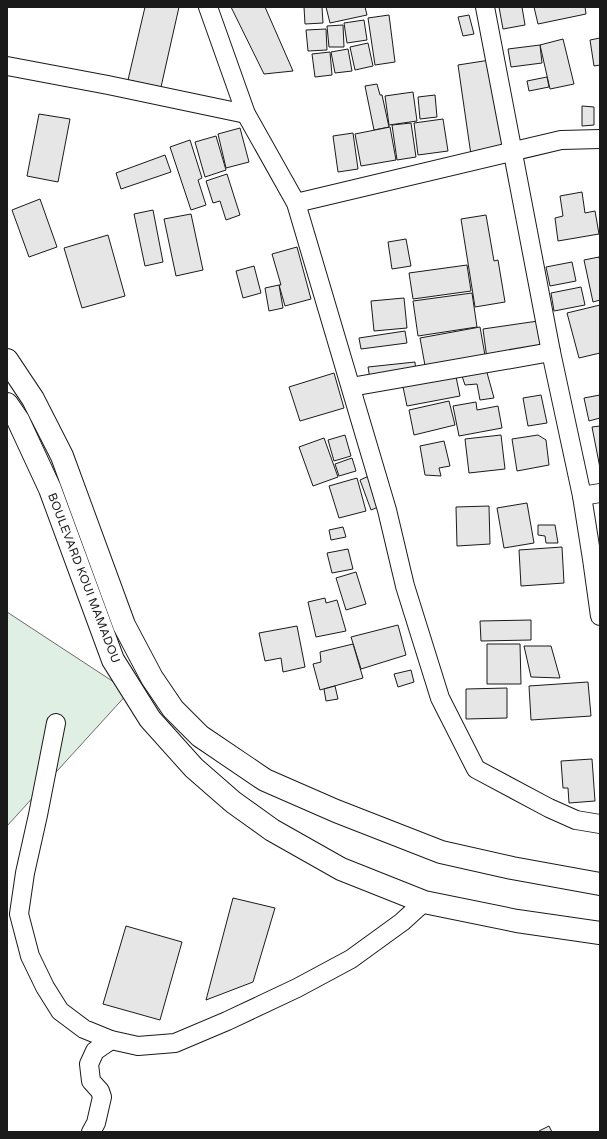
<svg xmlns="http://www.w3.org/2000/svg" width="607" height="1139" font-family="'Varela Round',sans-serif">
	<rect width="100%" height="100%" fill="#fff"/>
	<polygon fill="#e0efe3" stroke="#6a6a6a" points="7,612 129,692 7,826"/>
	<g fill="#e6e6e6" stroke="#1a1a1a">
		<polygon points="145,7 179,7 161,87 128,80"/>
		<polygon points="231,7 265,7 293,71 264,74"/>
		<polygon points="304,7 322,7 323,23 305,24"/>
		<polygon points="326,7 365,7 367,15 330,23"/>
		<polygon points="499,7 522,7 525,25 503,29"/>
		<polygon points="534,7 585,7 586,14 538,24"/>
		<polygon points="389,15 395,62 375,65 368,18"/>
		<polygon points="469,15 474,34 463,36 458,17"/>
		<polygon points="364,20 367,40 347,43 344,23"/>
		<polygon points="343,25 344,47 329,47 327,26"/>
		<polygon points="326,29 327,50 308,51 306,30"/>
		<polygon points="600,38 600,65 594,66 590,40"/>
		<polygon points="563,39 574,84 550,89 540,45"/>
		<polygon points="368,43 373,66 355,70 350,47"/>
		<polygon points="540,45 542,63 511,67 508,49"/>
		<polygon points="348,49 352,71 335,73 331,52"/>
		<polygon points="330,52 332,75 315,77 312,54"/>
		<polygon points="490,60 503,151 471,155 458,65"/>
		<polygon points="547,77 549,87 529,91 527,81"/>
		<polygon points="377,84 380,95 382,95 389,127 374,130 365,86"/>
		<polygon points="413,92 417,121 389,125 385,96"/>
		<polygon points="435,95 437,117 420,119 418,97"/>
		<polygon points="582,106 594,107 594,125 582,126"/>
		<polygon points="39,114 70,119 58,182 27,176"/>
		<polygon points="443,119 448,151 418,155 414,123"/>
		<polygon points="411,123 416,157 397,160 392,125"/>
		<polygon points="390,127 396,160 361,166 355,134"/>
		<polygon points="240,128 249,162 226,168 218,134"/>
		<polygon points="353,133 358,169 338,172 333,136"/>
		<polygon points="216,136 226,170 205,177 195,142"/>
		<polygon points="190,140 202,178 198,180 206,205 191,210 170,147"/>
		<polygon points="165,155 171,172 121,189 116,173"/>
		<polygon points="227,174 240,215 226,220 220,201 213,203 206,181"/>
		<polygon points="582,192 585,213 595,211 599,234 558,241 555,218 563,216 560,196"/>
		<polygon points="40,199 57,247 29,257 12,210"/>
		<polygon points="153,210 163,262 145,266 134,214"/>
		<polygon points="191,214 203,270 176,276 164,219"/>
		<polygon points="486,215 494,261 498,260 505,302 475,307 461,219"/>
		<polygon points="108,235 125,296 82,308 64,248"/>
		<polygon points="406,239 411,266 392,269 388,242"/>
		<polygon points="297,247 311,299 285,306 279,285 281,285 272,254"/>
		<polygon points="599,257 600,262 600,300 593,302 584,260"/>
		<polygon points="572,262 576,281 550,286 546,267"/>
		<polygon points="467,265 471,291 413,299 409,273"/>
		<polygon points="254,266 261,293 243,298 236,271"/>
		<polygon points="279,285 283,308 269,311 265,288"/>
		<polygon points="581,287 585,305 554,311 551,293"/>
		<polygon points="472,293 477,327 418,336 413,301"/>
		<polygon points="404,298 407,328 374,331 371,301"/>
		<polygon points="600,305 600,353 579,358 567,313"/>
		<polygon points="538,321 542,351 487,359 483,329"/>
		<polygon points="480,327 486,361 426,371 420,338"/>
		<polygon points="405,331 407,343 361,349 359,338"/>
		<polygon points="415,362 416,374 370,379 368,367"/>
		<polygon points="486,369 494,398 480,400 477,384 465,385 461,373"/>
		<polygon points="455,372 460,396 407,406 402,382"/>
		<polygon points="334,373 344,408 300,421 289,387"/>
		<polygon points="541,395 547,423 528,426 523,398"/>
		<polygon points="600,395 600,418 589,421 584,398"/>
		<polygon points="449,401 455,425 414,435 409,410"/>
		<polygon points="476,402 477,410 498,406 502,428 459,436 453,406"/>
		<polygon points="600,426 600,468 592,427"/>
		<polygon points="345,435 351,456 334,461 328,440"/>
		<polygon points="501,435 505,469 469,473 465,439"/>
		<polygon points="538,435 546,440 549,465 517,471 512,439"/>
		<polygon points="324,438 338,477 313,486 299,447"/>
		<polygon points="444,441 450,466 439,468 441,476 425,475 420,446"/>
		<polygon points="352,458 356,471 339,476 335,464"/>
		<polygon points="371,475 383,505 371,510 360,480"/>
		<polygon points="357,478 366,511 339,518 329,486"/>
		<polygon points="527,503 534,543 504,548 497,508"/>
		<polygon points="489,506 490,544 457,546 456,507"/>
		<polygon points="538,525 555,525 558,543 546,543 545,536 538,535"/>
		<polygon points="343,527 346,537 331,540 329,530"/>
		<polygon points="562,547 564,583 521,586 519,550"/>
		<polygon points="348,549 353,569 332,573 327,553"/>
		<polygon points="356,572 366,604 346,610 336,578"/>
		<polygon points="325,598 326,603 337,600 346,631 316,637 308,602"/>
		<polygon points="531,620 531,640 481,641 480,621"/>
		<polygon points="398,625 406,655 361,669 351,637"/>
		<polygon points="297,626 305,667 283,672 281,658 265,661 259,633"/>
		<polygon points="353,644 363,678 320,690 313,664 321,662 320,652"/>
		<polygon points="487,644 520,644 521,684 487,684"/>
		<polygon points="524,646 551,646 560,678 531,677"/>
		<polygon points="411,670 414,682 398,687 394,674"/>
		<polygon points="588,682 591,716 531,720 529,686"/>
		<polygon points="335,686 338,699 326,701 324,689"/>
		<polygon points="507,688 507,718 466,719 466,689"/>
		<polygon points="592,759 595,801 569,803 568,788 563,788 561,761"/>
		<polygon points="233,898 275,908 253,982 206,1000"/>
		<polygon points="126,926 182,942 160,1020 103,1004"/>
		<polygon points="549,1126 552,1132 539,1132 539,1131"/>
	</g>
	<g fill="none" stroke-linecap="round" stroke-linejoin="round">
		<g stroke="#1a1a1a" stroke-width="20">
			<g id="street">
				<polyline points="208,7 246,114 296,203 387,510 405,586 440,698 476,769 549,808 576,820 600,824"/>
				<polyline points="485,7 551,352 582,496 592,559 600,616"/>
				<polyline points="7,66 108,85 246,114"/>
				<polyline points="296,203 561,140 600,139"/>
				<polyline points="351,387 551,352"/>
				<polyline points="582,496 600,493"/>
				<polyline points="56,723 38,815 25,873 19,914 30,956 45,987 60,1011 84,1029 111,1040 138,1046 175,1043 227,1021 297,988 351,959 402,922 424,902"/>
				<polyline points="91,1132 96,1123 102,1097 100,1091 91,1081 89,1064 95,1051 111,1040"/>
			</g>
		</g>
		<g stroke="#1a1a1a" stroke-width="24">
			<g id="primary">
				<polyline points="7,360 33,399 62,456 124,625 152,678 173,709 200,736 265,780 336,811 441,852 512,868 600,884"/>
				<polyline points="7,404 18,420 50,489 113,660 150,719 194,768 233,802 272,830 341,869 424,902 517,921 600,933"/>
			</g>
		</g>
		<use href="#street" stroke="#fff" stroke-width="18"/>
		<use href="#primary" stroke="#fff" stroke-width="22"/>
	</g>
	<g text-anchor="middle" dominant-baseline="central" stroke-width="3" stroke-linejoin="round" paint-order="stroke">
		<g font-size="12" fill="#1a1a1a" stroke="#fff">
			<text transform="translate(84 578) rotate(69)">BOULEVARD KOUI MAMADOU</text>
		</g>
	</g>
	<rect width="607" height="1139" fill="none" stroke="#1a1a1a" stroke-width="16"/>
</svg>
